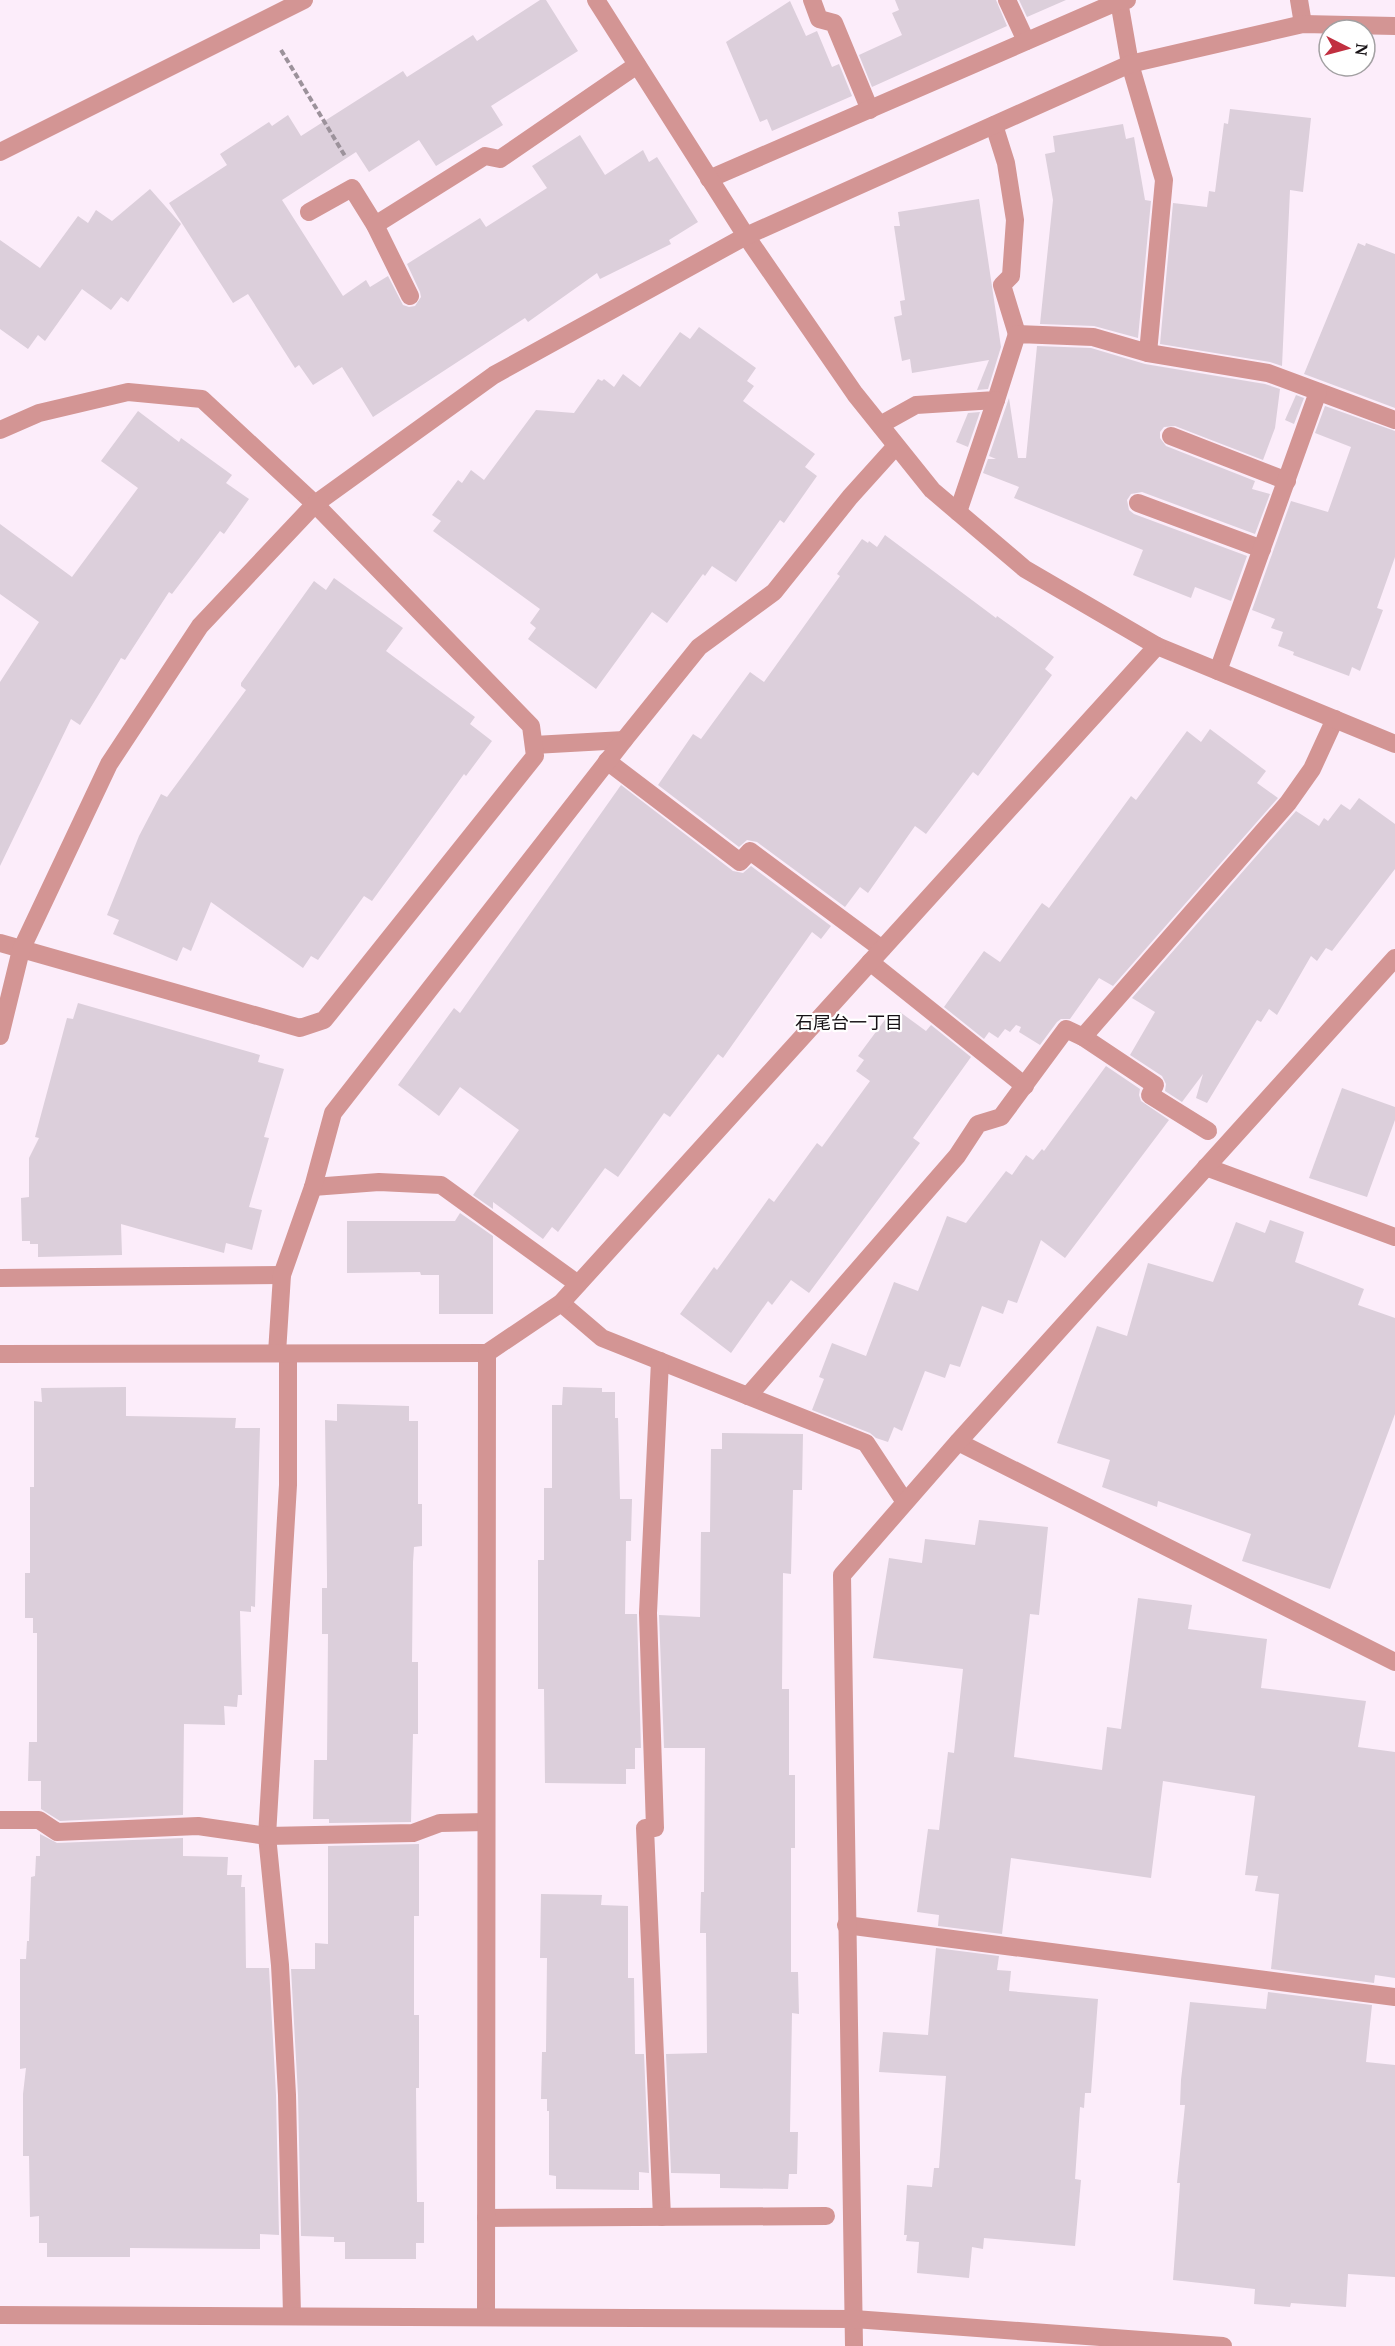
<svg xmlns="http://www.w3.org/2000/svg" width="1395" height="2346" font-family="'PT Serif','Noto Sans JP',serif">
	<rect width="100%" height="100%" fill="#fcedfa"/>
	<g fill="#dccfdb">
		<polygon points="540,0 546,0 578,51 491,106 503,125 436,166 419,140 369,172 356,152 282,200 343,296 366,280 370,287 388,276 403,305 409,307 415,306 421,297 420,292 407,264 480,218 486,227 547,188 532,166 580,135 605,175 643,150 649,162 657,157 698,222 669,240 671,244 600,279 597,273 528,322 525,318 373,417 342,367 313,385 299,365 295,368 248,294 233,303 169,203 227,165 220,154 269,122 272,126 288,115 301,136 403,71 407,77 473,35 477,41"/>
		<polygon points="895,0 996,0 1007,26 872,87 859,55 902,35 892,13 899,10"/>
		<polygon points="1019,0 1066,0 1027,17"/>
		<polygon points="790,1 806,36 817,31 832,67 839,64 852,96 772,131 767,119 760,122 726,42"/>
		<polygon points="1230,109 1311,118 1303,192 1290,190 1282,366 1270,362 1160,344 1173,203 1207,207 1209,191 1215,192 1224,123 1228,124"/>
		<polygon points="1123,124 1126,139 1134,137 1145,200 1151,201 1138,338 1094,326 1040,324 1053,200 1045,154 1055,152 1053,136"/>
		<polygon points="150,189 181,224 128,302 121,297 111,310 82,289 45,341 38,335 28,349 0,329 0,240 40,268 78,216 88,223 96,210 112,221"/>
		<polygon points="979,199 1001,347 988,389 977,390 989,360 912,373 910,359 902,361 894,317 902,315 900,301 905,300 894,226 900,226 898,212"/>
		<polygon points="1358,243 1365,246 1366,243 1395,254 1395,408 1304,374"/>
		<polygon points="699,327 756,368 747,381 754,386 743,401 815,454 805,467 817,476 784,523 780,520 736,582 712,566 705,576 703,574 667,623 652,612 596,689 528,639 536,628 530,623 540,609 433,531 441,521 432,515 458,480 462,483 471,470 484,480 536,410 574,413 598,379 602,381 604,379 614,387 623,374 640,387 680,332 690,339"/>
		<polygon points="1037,346 1091,348 1145,364 1265,384 1280,389 1275,428 1263,460 1175,426 1164,427 1160,432 1160,438 1166,446 1255,481 1252,489 1270,494 1255,534 1142,492 1131,494 1127,500 1129,510 1134,514 1247,556 1231,601 1195,587 1191,598 1133,575 1143,550 1014,498 1019,487 983,473 988,459 996,459 989,456 1009,398 1018,458 1026,458"/>
		<polygon points="1296,395 1304,398 1294,424 1285,420"/>
		<polygon points="1325,406 1395,431 1395,557 1377,608 1383,610 1360,671 1352,667 1349,676 1293,655 1294,652 1278,646 1283,632 1271,628 1275,619 1252,610 1291,501 1328,512 1351,447 1315,433"/>
		<polygon points="138,411 179,442 181,438 232,475 226,483 249,499 224,534 220,531 172,594 169,592 125,660 121,658 80,725 71,719 0,866 0,682 39,622 0,594 0,524 72,577 138,488 101,461"/>
		<polygon points="980,412 968,447 956,442 968,413"/>
		<polygon points="885,535 996,618 997,616 1054,657 1045,669 1052,675 978,776 973,772 926,834 915,826 868,893 860,887 845,907 757,842 747,840 739,847 658,785 693,734 701,739 750,672 764,682 840,576 837,574 862,539 868,543 869,541 877,547"/>
		<polygon points="334,578 403,628 386,651 475,717 470,724 492,741 466,776 464,774 372,901 364,896 318,960 311,956 303,968 211,902 191,951 183,947 177,961 113,934 119,920 107,915 139,836 161,794 167,797 246,690 241,686 241,683 314,581 326,590"/>
		<polygon points="1210,729 1266,771 1257,783 1278,798 1113,986 1099,978 1070,1019 1061,1019 1057,1022 1040,1045 1019,1032 1021,1027 1016,1025 1010,1032 1005,1029 998,1038 989,1032 984,1039 944,1007 984,951 1000,962 1042,903 1049,908 1131,796 1136,800 1187,731 1201,742"/>
		<polygon points="621,785 733,871 743,873 751,866 831,926 821,939 812,932 723,1058 718,1054 670,1117 664,1113 618,1177 605,1168 558,1232 552,1227 543,1239 493,1202 493,1209 473,1195 519,1130 460,1087 439,1116 398,1085 454,1008 460,1013"/>
		<polygon points="1359,798 1395,824 1395,869 1332,951 1326,948 1317,961 1311,956 1277,1015 1269,1009 1261,1022 1257,1020 1207,1103 1196,1098 1203,1074 1182,1102 1165,1091 1166,1084 1162,1076 1130,1055 1155,1012 1132,998 1296,811 1319,826 1324,818 1328,821 1341,804 1350,810"/>
		<polygon points="78,1003 260,1055 258,1062 284,1069 264,1137 269,1138 249,1207 262,1210 252,1250 226,1243 224,1253 121,1224 122,1255 38,1257 38,1244 30,1244 30,1241 22,1241 21,1198 29,1197 29,1158 39,1138 35,1137 67,1018 73,1019"/>
		<polygon points="900,1012 926,1031 931,1025 971,1057 913,1138 920,1143 809,1293 791,1280 772,1305 768,1301 731,1353 680,1314 714,1267 717,1270 769,1198 774,1202 817,1143 822,1147 870,1081 856,1071 864,1060 858,1056 887,1017 893,1022"/>
		<polygon points="1106,1066 1140,1089 1139,1095 1141,1101 1169,1120 1065,1258 1041,1240 1017,1303 1008,1300 1003,1314 982,1306 960,1367 950,1364 945,1378 925,1371 902,1431 894,1427 888,1442 876,1438 870,1433 812,1410 824,1379 819,1377 832,1343 866,1356 894,1282 918,1291 947,1216 966,1223 1006,1171 1012,1175 1026,1155 1033,1160 1042,1149 1044,1151"/>
		<polygon points="1342,1088 1395,1107 1395,1120 1367,1197 1309,1178"/>
		<polygon points="460,1213 493,1236 493,1314 439,1314 439,1275 421,1275 420,1272 347,1273 347,1221 455,1221"/>
		<polygon points="1270,1220 1304,1232 1295,1262 1364,1289 1358,1305 1395,1318 1395,1414 1330,1589 1242,1561 1251,1534 1158,1501 1157,1507 1102,1487 1110,1460 1057,1443 1097,1326 1127,1336 1148,1263 1213,1282 1236,1222 1265,1233"/>
		<polygon points="126,1387 126,1416 236,1418 235,1428 260,1428 255,1607 251,1606 251,1612 240,1611 242,1695 238,1695 237,1707 224,1706 225,1725 184,1724 183,1815 60,1821 41,1809 41,1781 28,1781 29,1742 37,1742 37,1633 33,1633 33,1618 25,1618 25,1573 30,1573 30,1487 34,1487 34,1401 42,1402 41,1388"/>
		<polygon points="563,1387 602,1388 602,1392 615,1392 615,1418 618,1418 620,1499 632,1499 631,1541 626,1541 625,1614 637,1614 641,1748 635,1748 635,1769 626,1769 626,1784 545,1783 544,1689 538,1689 538,1560 544,1560 544,1488 552,1488 552,1405 562,1405"/>
		<polygon points="337,1404 409,1406 409,1421 418,1421 418,1504 422,1504 422,1546 414,1547 413,1562 412,1662 418,1662 418,1734 413,1734 411,1822 329,1823 329,1819 313,1819 314,1760 327,1760 328,1634 322,1634 322,1588 327,1588 327,1575 325,1420 337,1421"/>
		<polygon points="722,1433 803,1434 802,1490 793,1490 791,1574 783,1573 782,1689 789,1689 789,1775 795,1775 795,1848 791,1848 791,1972 798,1972 799,2014 792,2013 790,2132 798,2132 797,2174 789,2174 788,2189 720,2188 720,2174 671,2173 666,2054 707,2053 706,1933 700,1933 701,1892 704,1892 705,1748 664,1748 659,1615 700,1617 701,1532 710,1532 711,1449 722,1449"/>
		<polygon points="979,1520 1048,1527 1039,1615 1030,1614 1014,1757 1102,1770 1107,1727 1121,1729 1138,1598 1192,1605 1188,1629 1267,1639 1261,1688 1366,1701 1358,1747 1395,1752 1395,1978 1375,1975 1374,1983 1271,1969 1279,1894 1255,1891 1258,1876 1245,1875 1255,1796 1163,1781 1151,1878 1011,1858 1002,1934 938,1926 939,1915 917,1912 928,1829 939,1830 948,1752 954,1753 963,1669 873,1658 889,1558 922,1563 925,1539 975,1545"/>
		<polygon points="40,1834 57,1843 183,1838 183,1856 228,1857 227,1875 242,1875 241,1887 245,1887 246,1968 269,1968 276,2095 279,2235 260,2234 260,2249 130,2248 130,2257 47,2257 47,2243 39,2243 39,2216 30,2217 29,2156 23,2156 23,2094 26,2068 20,2069 20,1959 26,1959 27,1941 29,1941 31,1877 35,1876 36,1856 40,1856"/>
		<polygon points="419,1844 419,1916 414,1916 414,2015 419,2015 419,2088 416,2088 417,2202 424,2202 424,2243 416,2243 416,2259 345,2259 345,2242 334,2242 334,2237 301,2236 298,2095 291,1969 315,1969 315,1943 328,1944 328,1846"/>
		<polygon points="541,1894 602,1895 601,1905 628,1906 628,1978 634,1978 635,2054 644,2054 649,2173 639,2172 639,2190 556,2189 556,2176 549,2175 549,2111 547,2111 547,2099 541,2099 542,2052 546,2052 547,1958 540,1958"/>
		<polygon points="936,1948 999,1956 997,1970 1011,1971 1009,1991 1098,1999 1091,2093 1085,2093 1084,2108 1080,2107 1075,2179 1081,2180 1075,2246 984,2238 983,2249 972,2247 969,2278 917,2273 919,2242 906,2241 907,2235 904,2235 907,2185 932,2187 934,2168 939,2168 946,2076 879,2072 883,2032 928,2035"/>
		<polygon points="1268,1992 1372,2005 1366,2062 1395,2065 1395,2277 1348,2274 1346,2307 1291,2303 1290,2307 1254,2304 1255,2289 1173,2280 1180,2183 1177,2183 1185,2105 1180,2105 1181,2080 1190,2002 1266,2009"/>
	</g>
	<g fill="none" stroke-linecap="round" stroke-linejoin="round">
		<polyline stroke="#9c929b" stroke-width="4" stroke-dasharray="6 3" stroke-linecap="butt" points="281,50 345,156"/>
		<g stroke="#d39594" stroke-width="18">
			<polyline points="812,0 819,19 834,23 870,110"/>
			<polyline points="1007,0 1026,41"/>
			<polyline points="1119,1 1130,64 1164,180 1148,353"/>
			<polyline points="994,125 1006,163 1015,220 1011,276 1002,285 1017,334"/>
			<polyline points="709,179 1119,1 1127,0"/>
			<polyline points="309,212 352,188 375,225 410,296"/>
			<polyline points="375,225 485,156 500,159 637,65"/>
			<polyline points="880,425 916,405 996,400 1017,334 1093,337 1148,353 1268,373 1395,420"/>
			<polyline points="1171,436 1287,481"/>
			<polyline points="1138,503 1262,549"/>
			<polyline points="958,512 996,400"/>
			<polyline points="1218,671 1318,392"/>
			<polyline points="534,745 624,740"/>
			<polyline points="607,761 740,862 750,851 882,949"/>
			<polyline points="870,962 1025,1086"/>
			<polyline points="1083,1037 1155,1085 1150,1095 1208,1131"/>
			<polyline points="313,1187 379,1182 441,1185 578,1284"/>
			<polyline points="0,1278 282,1275"/>
			<polyline points="561,1303 602,1338 866,1443 905,1502"/>
			<polyline points="277,1353 282,1275 313,1187 333,1113 624,740 699,647 774,592 850,497 896,446"/>
			<polyline points="288,1354 288,1485 267,1836 280,1965 287,2095 292,2316"/>
			<polyline points="660,1361 648,1613 655,1828 645,1828 662,2217"/>
			<polyline points="748,1396 957,1156 978,1124 1001,1117 1066,1029 1083,1037 1288,803 1312,769 1335,719"/>
			<polyline points="0,1820 39,1820 57,1832 198,1826 267,1836 413,1833 440,1823 486,1822"/>
			<polyline points="486,2218 826,2216"/>
		</g>
		<g stroke="#d39594" stroke-width="18">
			<polyline points="596,0 746,236 855,394 932,490 1025,569 1157,646 1395,744"/>
			<polyline points="1299,0 1303,24"/>
			<polyline points="0,430 39,413 128,392 202,399 315,504 531,726 535,756 324,1020 300,1028 0,943"/>
			<polyline points="0,1036 21,950 109,764 200,626 315,504 494,375 746,236 1130,64 1303,24 1395,26"/>
			<polyline points="1206,1167 1395,1237"/>
			<polyline points="0,1354 487,1353"/>
			<polyline points="958,1442 1395,1662"/>
			<polyline points="846,1925 1395,1997"/>
			<polyline points="486,2317 487,1353 561,1303 1157,646"/>
			<polyline points="854,2346 842,1575 958,1442 1395,958"/>
		</g>
		<g stroke="#d39594" stroke-width="18">
			<polyline points="0,152 304,0"/>
			<polyline points="0,2315 854,2319 1223,2346"/>
		</g>
	</g>
	<g text-anchor="middle" dominant-baseline="central" stroke-width="4.5" stroke-linejoin="round" paint-order="stroke">
		<g font-size="18" fill="#171216" stroke="#fff">
			<text x="849" y="1022">石尾台一丁目</text>
		</g>
	</g>
	<g transform="translate(1347 48) rotate(96)"><circle r="28" fill="#ffffff" stroke="#a2a0a2" stroke-width="1.5"/>
	<path d="M0-4.5L10 22L0 15L-10 22Z" fill="#c13040"/>
	<text y="-9" font-size="16" font-weight="bold" text-anchor="middle" fill="#171216">N</text>
	</g>
</svg>
